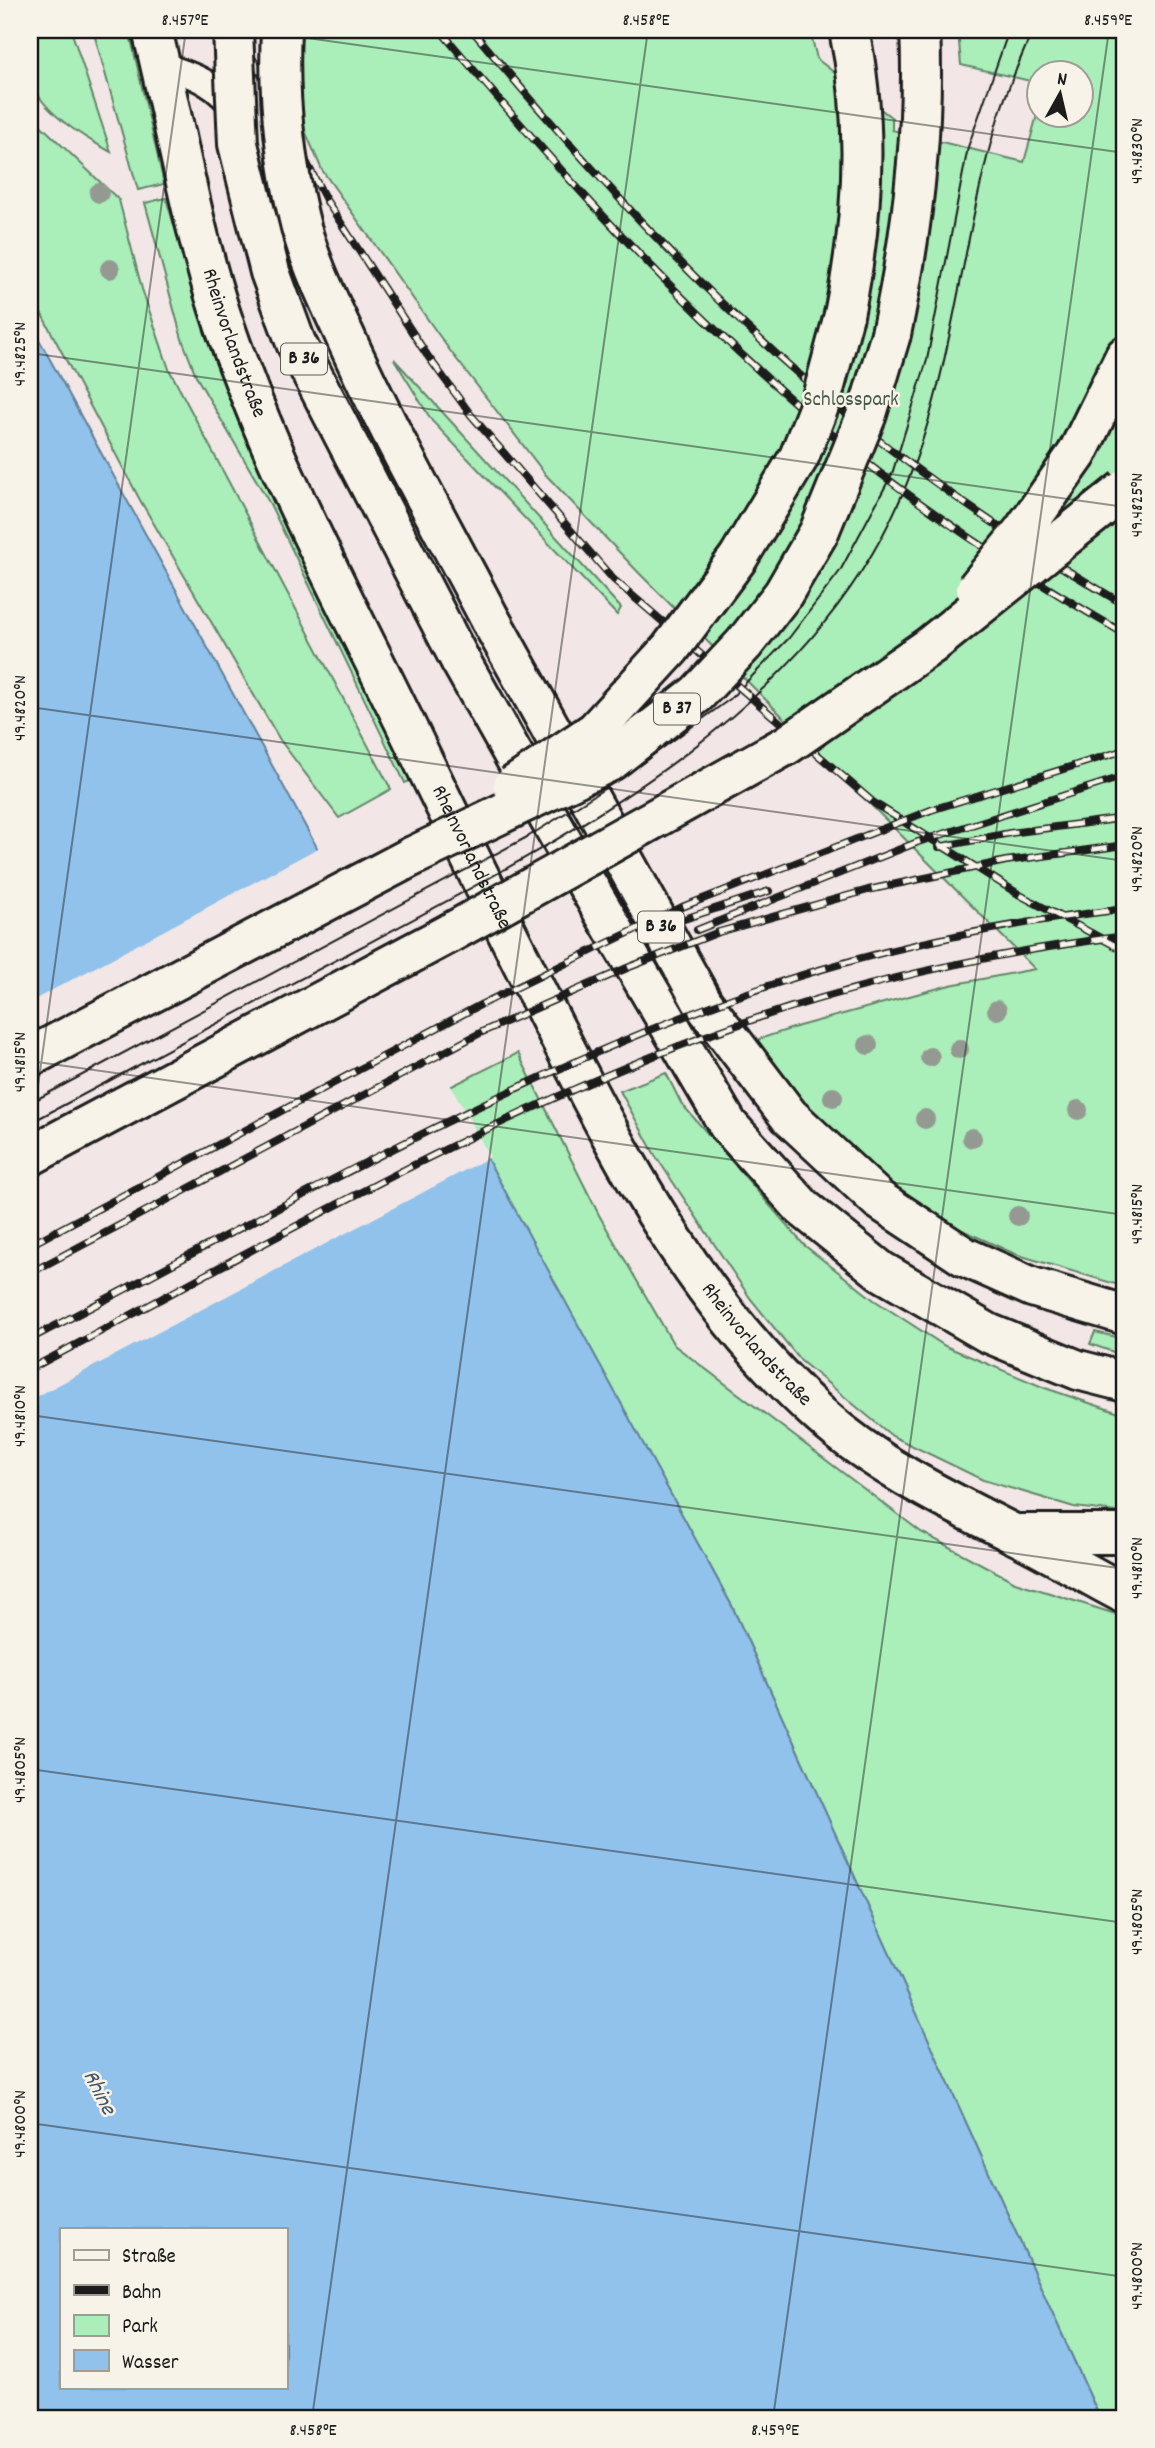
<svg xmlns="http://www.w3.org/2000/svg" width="1155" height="2448" font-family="Dekko,sans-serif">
	<rect width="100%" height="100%" fill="#f2e7e6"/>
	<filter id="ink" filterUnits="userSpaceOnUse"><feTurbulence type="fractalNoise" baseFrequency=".0143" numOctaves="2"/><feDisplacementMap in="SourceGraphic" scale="14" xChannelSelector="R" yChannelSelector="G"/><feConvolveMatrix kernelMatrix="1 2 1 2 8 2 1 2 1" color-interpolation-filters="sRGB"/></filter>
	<g filter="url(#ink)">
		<g fill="#aaeeb9" stroke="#63856a" stroke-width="2">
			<path d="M30 30H71L111 152C83 137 41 112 30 79 26 66 30 44 30 30Z"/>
			<polygon points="93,30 129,30 164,184 138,190"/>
			<polygon points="261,30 810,30 817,59 892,118 892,130 1024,162 1039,108 1040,116 1082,116 1082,74 1040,74 1039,83 961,65 958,30 1125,30 1125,1287 1015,1254 929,1215 876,1181 744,1044 799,1026 950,985 1035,969 639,573 546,475 448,348 322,170"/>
			<polygon points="30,115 119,200 142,289 169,369 391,789 339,818 280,740 140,500 30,292"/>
			<polygon points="166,198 207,339 246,438 410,781 405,783 270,504 197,378 182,339 145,203"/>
			<polygon points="394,359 621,608 617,615 432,421"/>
			<polygon points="518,1053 599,1215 674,1345 921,1532 1015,1582 1125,1617 1125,2418 1100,2418 732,1606 448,1088"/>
			<polygon points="666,1073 681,1103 804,1245 874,1300 945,1346 1045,1388 1125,1415 1125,1513 1074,1507 983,1480 892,1436 801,1361 750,1298 655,1155 620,1091"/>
			<polygon points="1095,1332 1125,1339 1125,1356 1090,1344"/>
		</g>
		<path fill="#90c2ec" stroke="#628099" stroke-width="2" fill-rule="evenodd" d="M30 323 732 1606 1100 2418H30V1418L37 1409 30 1393ZM61 2229H285V2387H61Z"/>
		<polygon fill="#f2e7e6" points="320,847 490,1157 30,1400 30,1002"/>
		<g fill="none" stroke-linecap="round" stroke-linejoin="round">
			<g stroke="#1c1c1c" stroke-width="30">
				<path id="lane" d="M161 65C194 75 219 84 238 115"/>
			</g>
			<g stroke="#1c1c1c" stroke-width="44">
				<g id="street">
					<path id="s1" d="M152 30C175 123 190 218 219 309 268 461 347 603 416 746 462 841 508 936 556 1030 628 1172 700 1307 820 1415 878 1467 947 1500 1016 1535 1053 1553 1088 1575 1125 1594"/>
					<polyline points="1021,1534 1125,1534"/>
				</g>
			</g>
			<g stroke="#1c1c1c" stroke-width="44">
				<polyline id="primary" points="460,660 568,852 728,1125 803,1208 881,1271 988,1333 1078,1370 1125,1382"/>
			</g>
			<g stroke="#1c1c1c" stroke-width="44">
				<g id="highway">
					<path d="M844 315C863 222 869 123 849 30"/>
					<path d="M891 334C912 234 925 132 920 30"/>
					<polyline points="1077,454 1125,356"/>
					<polyline points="490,619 703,1003 789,1116 879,1200 965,1257 1032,1287 1125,1315"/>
					<polyline points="30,1057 411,857"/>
					<polyline points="30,1156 450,933"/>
				</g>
			</g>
			<use href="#lane" stroke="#f7f3e8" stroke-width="24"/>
			<use href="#street" stroke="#f7f3e8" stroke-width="38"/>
			<use href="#primary" stroke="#f7f3e8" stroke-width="38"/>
			<use href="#highway" stroke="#f7f3e8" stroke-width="38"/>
			<g stroke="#1c1c1c" stroke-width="2">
				<polyline points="30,1103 529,836 620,779 730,699 789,638 840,571 892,474 927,360 968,147 1009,30"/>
				<path d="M30 1123C139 1065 249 1006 359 948 563 839 806 719 902 495 954 374 960 243 998 118 1008 88 1020 59 1033 30"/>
			</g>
			<g stroke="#1c1c1c" stroke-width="8">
				<g id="rail">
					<polyline points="238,30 326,200 427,355 471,415 613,579 874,803 1020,895 1125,951"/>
					<path d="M440 30C563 177 693 320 841 442 929 515 1026 577 1125 634"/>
					<path d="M472 30C589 170 715 309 858 424 942 491 1032 551 1125 605"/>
					<polyline points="939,847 1010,833 1125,818"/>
					<polyline points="663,926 769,891"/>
					<polyline points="697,930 918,842 1125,776"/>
					<polyline points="30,1245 480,1005 682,907 931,810 1125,750"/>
					<polyline points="30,1273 482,1032 627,968 719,932 868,890 1006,861 1125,845"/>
					<path d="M30 1339C254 1223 478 1093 714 1005 845 956 986 925 1125 909"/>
					<path d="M30 1369C250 1253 468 1124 703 1037 839 987 981 954 1125 936"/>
				</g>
			</g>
			<use href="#rail" stroke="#f7f3e8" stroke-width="5" stroke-dasharray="16" stroke-linecap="butt"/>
			<g stroke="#1c1c1c" stroke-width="44" stroke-linecap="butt">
				<polyline id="primary-bridge" points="233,30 238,144 270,272 296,343 460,660"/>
			</g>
			<g stroke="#1c1c1c" stroke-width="44" stroke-linecap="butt">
				<g id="highway-bridge">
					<path d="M281 30C278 91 284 155 298 215 307 256 327 297 344 334 388 432 441 525 490 619"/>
					<polyline points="976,589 1023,531 1077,454"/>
					<polyline points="513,786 595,731 670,649 738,558 799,457 821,401 844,315"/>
					<polyline points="411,857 611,761 697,694 744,644 783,594 819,532 867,414 891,334"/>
					<polyline points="450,933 787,745 931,645 1125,489"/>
				</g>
			</g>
			<use href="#primary-bridge" stroke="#f7f3e8" stroke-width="38"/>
			<use href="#highway-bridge" stroke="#f7f3e8" stroke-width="38"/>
		</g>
		<g fill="#949a91">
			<circle cx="99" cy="193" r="10"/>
			<circle cx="110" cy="269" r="10"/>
			<circle cx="997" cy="1010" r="10"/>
			<circle cx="868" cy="1045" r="10"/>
			<circle cx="959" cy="1049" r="10"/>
			<circle cx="930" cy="1057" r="10"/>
			<circle cx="833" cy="1097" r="10"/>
			<circle cx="1078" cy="1110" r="10"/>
			<circle cx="925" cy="1119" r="10"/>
			<circle cx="972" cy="1138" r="10"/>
			<circle cx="1018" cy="1216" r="10"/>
		</g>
	</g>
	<path fill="none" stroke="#1c1c1c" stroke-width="2" stroke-opacity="0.45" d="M251 30 1125 153M30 353 1125 507M30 707 1125 861M30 1061 1125 1215M30 1143 186 30M30 1415 1125 1569M30 1769 1125 1923M30 2123 1125 2277M312 2418 648 30M773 2418 1109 30"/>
	<g text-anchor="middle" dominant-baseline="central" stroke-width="5" stroke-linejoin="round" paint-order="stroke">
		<g fill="#f7f3e8" stroke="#5e5c59" stroke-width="2">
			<rect x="281" y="343.5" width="46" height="31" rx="5"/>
			<rect x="654" y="693.5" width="46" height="31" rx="5"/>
			<rect x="638" y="911.5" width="46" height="31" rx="5"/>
		</g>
		<g font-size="19" font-weight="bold" fill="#1c1c1c">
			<text x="304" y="359">B 36</text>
			<text x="677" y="709">B 37</text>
			<text x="661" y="927">B 36</text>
		</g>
		<g font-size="21" fill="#1c1c1c" stroke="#f7f3e8">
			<text stroke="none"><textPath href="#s1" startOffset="324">Rheinvorlandstraße</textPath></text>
			<text stroke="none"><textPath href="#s1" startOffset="891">Rheinvorlandstraße</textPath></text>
			<text stroke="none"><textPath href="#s1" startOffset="1458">Rheinvorlandstraße</textPath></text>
		</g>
		<g font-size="21" fill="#475b4b" stroke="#f7f3e8">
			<text x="851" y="401">Schlosspark</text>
		</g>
		<g font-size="23" font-style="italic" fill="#455665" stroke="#f7f3e8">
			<text transform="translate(98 2093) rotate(63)">Rhine</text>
		</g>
	</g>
	<rect width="1155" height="2448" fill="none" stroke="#f7f3e8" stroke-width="77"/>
	<rect x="60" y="2228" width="228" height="161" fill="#f7f3e8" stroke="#9f9d96" stroke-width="2"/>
	<rect x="74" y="2250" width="35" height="10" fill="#f7f3e8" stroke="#9f9d96" stroke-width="2"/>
	<text x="122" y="2262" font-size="21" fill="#1c1c1c">Straße</text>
	<rect x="74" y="2285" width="35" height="10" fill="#1c1c1c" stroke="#9f9d96" stroke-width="2"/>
	<text x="122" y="2298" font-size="21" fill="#1c1c1c">Bahn</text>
	<rect x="74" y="2315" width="35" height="21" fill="#aaeeb9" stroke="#9f9d96" stroke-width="2"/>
	<text x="122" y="2332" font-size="21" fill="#1c1c1c">Park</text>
	<rect x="74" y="2350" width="35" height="21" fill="#90c2ec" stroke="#9f9d96" stroke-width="2"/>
	<text x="122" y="2368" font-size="21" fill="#1c1c1c">Wasser</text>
	<g transform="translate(1060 94) rotate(8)"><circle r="33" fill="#f7f3e8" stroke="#9f9d96" stroke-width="2"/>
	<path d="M0-5L12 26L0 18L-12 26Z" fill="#1c1c1c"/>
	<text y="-10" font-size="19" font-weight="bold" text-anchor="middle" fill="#1c1c1c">N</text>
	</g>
	<rect x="38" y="38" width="1078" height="2372" fill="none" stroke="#1c1c1c" stroke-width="2.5"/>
	<g font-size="18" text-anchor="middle" fill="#1c1c1c">
		<text x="185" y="25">8.457°E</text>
		<text x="646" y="25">8.458°E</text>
		<text x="1108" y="25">8.459°E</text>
		<text transform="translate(1136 151) rotate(-90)" y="6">49.4830°N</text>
		<text transform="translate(19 354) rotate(-90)" y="6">49.4825°N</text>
		<text transform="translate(1136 505) rotate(-90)" y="6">49.4825°N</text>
		<text transform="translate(19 708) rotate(-90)" y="6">49.4820°N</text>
		<text transform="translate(1136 859) rotate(-90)" y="6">49.4820°N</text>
		<text transform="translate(19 1062) rotate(-90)" y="6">49.4815°N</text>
		<text transform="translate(1136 1214) rotate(-90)" y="6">49.4815°N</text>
		<text transform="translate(19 1416) rotate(-90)" y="6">49.4810°N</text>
		<text transform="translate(1136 1568) rotate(-90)" y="6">49.4810°N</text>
		<text transform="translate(19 1770) rotate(-90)" y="6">49.4805°N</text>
		<text transform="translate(1136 1922) rotate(-90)" y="6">49.4805°N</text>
		<text transform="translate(19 2124) rotate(-90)" y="6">49.4800°N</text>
		<text transform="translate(1136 2276) rotate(-90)" y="6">49.4800°N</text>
		<text x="313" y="2435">8.458°E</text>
		<text x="775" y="2435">8.459°E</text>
	</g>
</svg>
